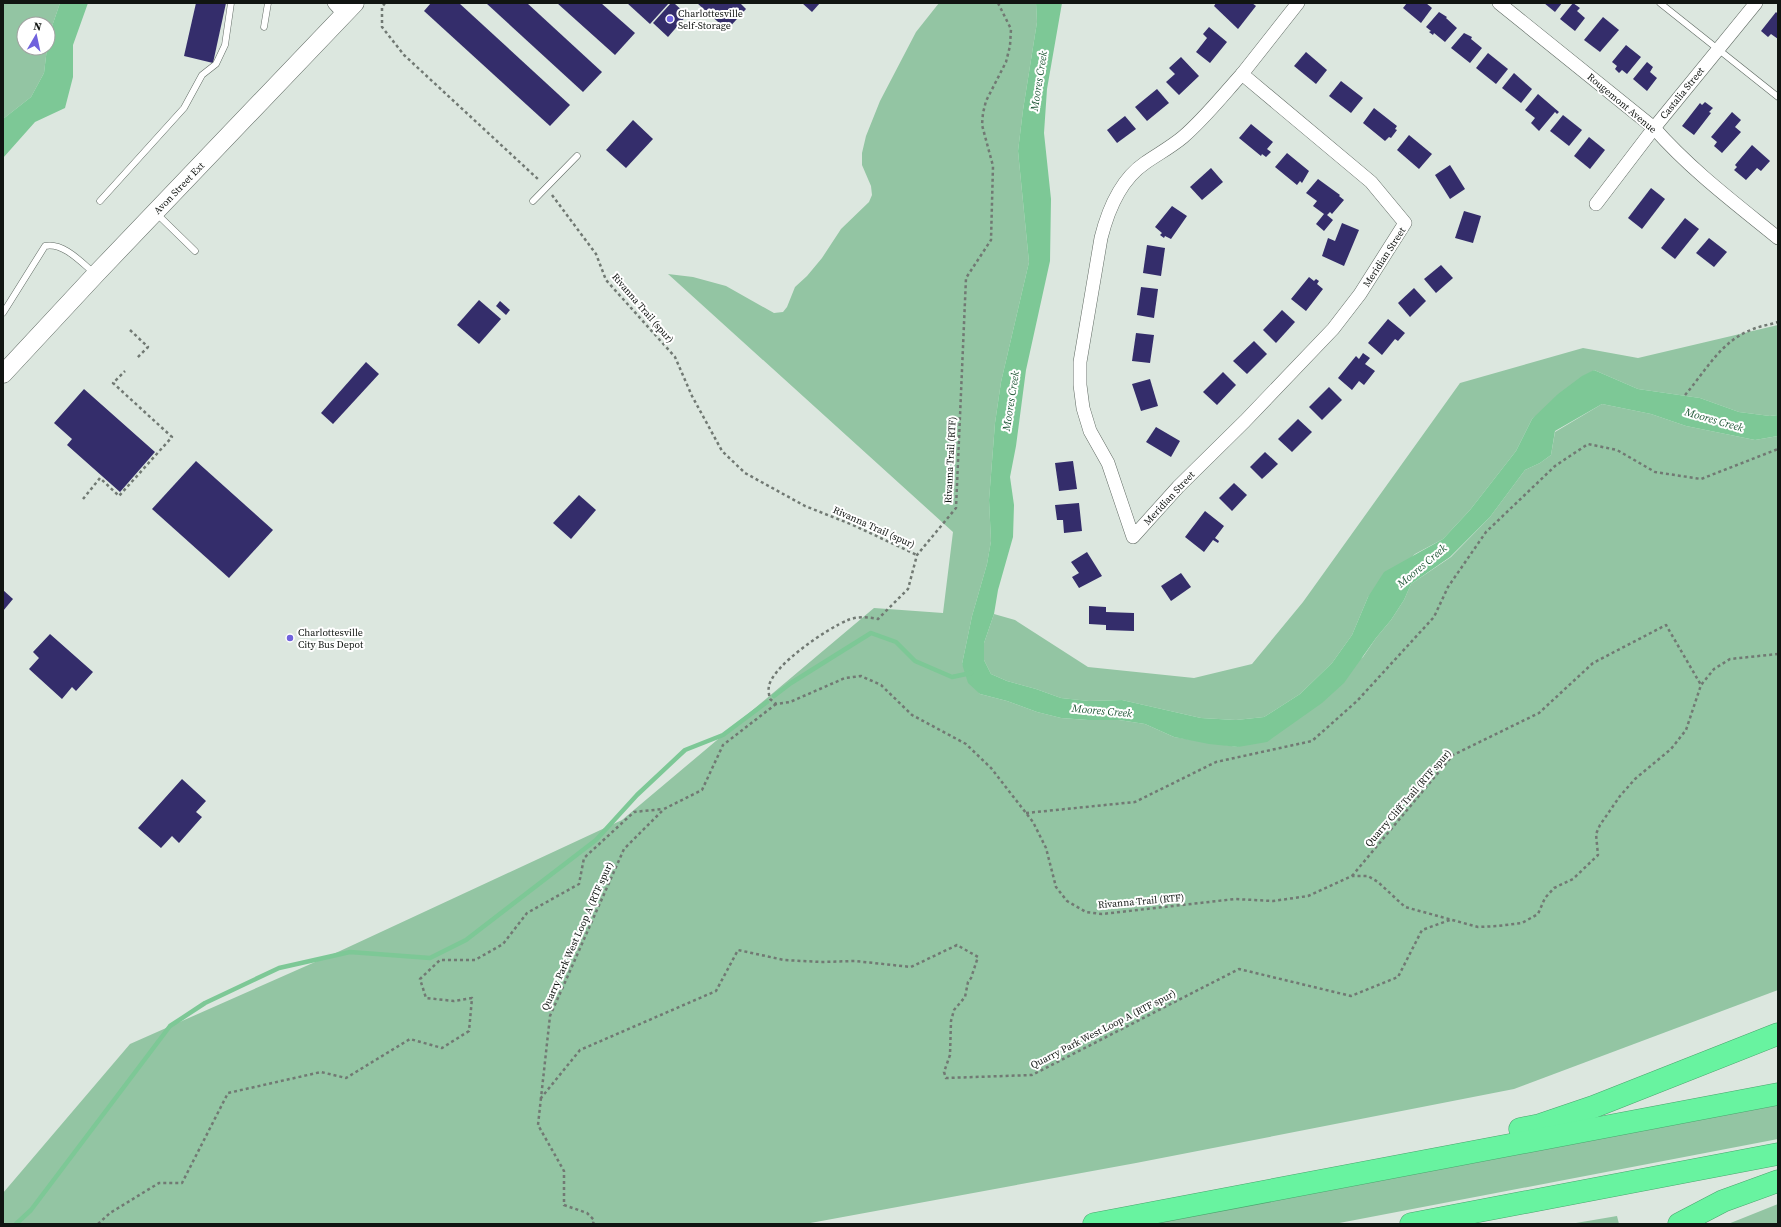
<svg xmlns="http://www.w3.org/2000/svg" width="1781" height="1227" font-family="'Source Serif 4',serif">
	<rect width="100%" height="100%" fill="#dce7df"/>
	<g fill="#93c5a3">
		<polygon points="3,3 60,3 48,38 48,24 24,24 24,48 47,48 44,73 31,97 3,119"/>
		<polygon points="939,3 1036,3 1037,22 1023,110 1018,151 1029,262 1001,382 995,423 989,500 991,541 987,564 972,616 962,664 980,694 1007,701 1037,712 1061,718 1088,720 1119,720 1145,724 1174,737 1238,747 1363,657 1376,638 1391,620 1404,600 1411,584 1451,557 1490,517 1525,470 1540,463 1551,455 1555,432 1602,404 1651,414 1686,426 1755,440 1778,436 1778,990 1514,1089 1136,1163 805,1224 3,1224 3,1193 130,1044 340,951 622,820 874,608 943,613 953,532 668,274 693,277 726,286 774,313 783,312 787,307 795,287 807,276 822,258 841,229 869,202 872,195 871,186 862,165 862,153 866,136 880,101 916,32"/>
		<polygon points="1778,325 1778,415 1770,416 1739,412 1700,398 1638,389 1594,370 1532,419 1516,451 1470,510 1443,539 1415,554 1368,597 1352,635 1332,663 1300,694 1264,717 1236,720 1201,718 1122,700 1089,701 1061,698 1036,689 1007,681 991,674 984,660 984,643 994,614 1015,620 1088,667 1194,678 1252,664 1303,602 1460,383 1583,348 1638,358"/>
		<polygon points="1778,1101 1778,1139 1334,1224 1124,1224"/>
		<polygon points="1778,1204 1778,1224 1728,1224"/>
		<polygon points="1617,1216 1619,1224 1570,1224"/>
	</g>
	<g fill="#7dc896">
		<polygon points="60,3 88,3 73,45 73,77 65,108 35,122 3,158 3,119 31,97 44,73 47,48 48,48 48,38"/>
		<polygon points="1036,3 1062,3 1047,89 1044,133 1051,199 1050,261 1026,370 1016,446 1010,477 1014,505 1013,537 998,590 994,614 984,643 984,660 991,674 1007,681 1036,689 1061,698 1089,701 1122,700 1201,718 1236,720 1264,717 1300,694 1332,663 1352,635 1368,597 1384,572 1443,539 1470,510 1516,451 1532,419 1558,394 1582,376 1594,370 1638,389 1700,398 1739,412 1770,416 1778,415 1778,436 1755,440 1686,426 1651,414 1602,404 1555,431 1551,455 1540,463 1525,470 1490,517 1450,557 1411,584 1404,600 1391,620 1376,638 1344,683 1322,703 1267,742 1238,747 1209,744 1174,737 1145,724 1119,720 1088,720 1061,718 1037,712 1007,701 980,694 968,683 962,664 972,616 987,564 991,541 989,500 995,423 1001,382 1029,262 1018,151 1023,110 1037,22"/>
	</g>
	<g fill="none" stroke-linecap="round" stroke-linejoin="round">
		<g stroke="#7dc896" stroke-width="4.5">
			<polyline points="774,696 791,683 871,633 896,642 915,661 952,677 971,673"/>
			<polyline points="16,1224 31,1210 170,1026 205,1003 279,968 350,952 430,958 466,940 596,840 637,795 685,750 723,735 767,702"/>
		</g>
	</g>
	<g fill="#342d6b">
		<polygon points="196,3 226,3 213,63 184,56"/>
		<polygon points="431,3 459,3 570,105 550,126 424,11"/>
		<polygon points="486,3 527,3 602,72 583,92"/>
		<polygon points="557,3 601,3 635,33 615,55"/>
		<polygon points="627,3 669,3 650,24"/>
		<polygon points="671,3 674,3 687,15 668,37 653,23"/>
		<polygon points="697,3 740,3 746,9 727,30"/>
		<polygon points="802,3 820,3 812,12"/>
		<polygon points="1216,3 1252,3 1256,6 1238,29 1214,6"/>
		<polygon points="1407,3 1426,3 1432,8 1421,23 1403,8"/>
		<polygon points="1544,3 1562,3 1555,12"/>
		<polygon points="1573,3 1580,8 1577,11 1585,18 1575,31 1560,19"/>
		<polygon points="1439,12 1447,17 1446,18 1457,28 1445,42 1434,33 1433,35 1429,32 1431,31 1426,27"/>
		<polygon points="1776,12 1778,14 1778,39 1771,34 1768,37 1761,31"/>
		<polygon points="1603,17 1619,30 1600,52 1584,40"/>
		<polygon points="1209,27 1227,42 1210,63 1196,52 1207,38 1203,34"/>
		<polygon points="1464,33 1472,37 1471,39 1482,48 1470,63 1451,48"/>
		<polygon points="1626,45 1641,57 1627,74 1622,70 1619,73 1615,69 1617,66 1612,62"/>
		<polygon points="1306,52 1327,70 1316,84 1294,66"/>
		<polygon points="1488,53 1508,69 1496,84 1476,68"/>
		<polygon points="1181,57 1199,76 1179,95 1166,82 1175,74 1169,68"/>
		<polygon points="1647,62 1653,67 1650,72 1657,78 1647,91 1633,79"/>
		<polygon points="1514,73 1532,89 1521,103 1502,88"/>
		<polygon points="1341,81 1363,98 1351,113 1329,96"/>
		<polygon points="1157,89 1169,103 1147,121 1135,107"/>
		<polygon points="1538,94 1559,112 1557,114 1555,112 1539,131 1531,123 1535,118 1525,110"/>
		<polygon points="1705,102 1713,108 1709,112 1711,113 1694,135 1682,126 1700,103 1702,105"/>
		<polygon points="1374,108 1397,126 1395,129 1397,130 1391,138 1389,137 1385,141 1363,123"/>
		<polygon points="1732,112 1741,120 1735,127 1741,132 1722,153 1714,146 1717,142 1711,137"/>
		<polygon points="1563,115 1582,130 1569,146 1550,131"/>
		<polygon points="1125,116 1136,129 1117,143 1107,130"/>
		<polygon points="633,120 653,139 626,168 606,150"/>
		<polygon points="1251,124 1273,142 1267,149 1271,152 1266,157 1262,154 1261,156 1239,138"/>
		<polygon points="1409,135 1432,154 1419,169 1397,150"/>
		<polygon points="1589,137 1605,150 1590,169 1574,156"/>
		<polygon points="1752,145 1770,161 1761,171 1757,168 1746,180 1734,170 1737,167 1735,165"/>
		<polygon points="1287,153 1309,171 1302,183 1300,181 1297,185 1275,167"/>
		<polygon points="1450,165 1465,189 1450,199 1435,175"/>
		<polygon points="1211,168 1223,182 1202,200 1190,187"/>
		<polygon points="1318,179 1340,195 1339,196 1344,200 1332,214 1330,212 1327,215 1333,220 1324,231 1316,224 1324,214 1313,206 1317,201 1306,193"/>
		<polygon points="1651,188 1665,199 1642,229 1628,218"/>
		<polygon points="1172,206 1187,216 1171,239 1165,236 1164,238 1160,235 1162,233 1155,227"/>
		<polygon points="1464,211 1481,216 1473,243 1455,238"/>
		<polygon points="1685,218 1699,229 1675,259 1661,248"/>
		<polygon points="1342,223 1359,230 1344,266 1322,256 1328,238 1335,241"/>
		<polygon points="1709,238 1727,252 1714,267 1696,253"/>
		<polygon points="1147,245 1165,248 1161,276 1143,273"/>
		<polygon points="1441,265 1453,278 1436,293 1424,279"/>
		<polygon points="1309,277 1314,281 1316,279 1319,281 1317,284 1323,289 1306,311 1291,299"/>
		<polygon points="1141,287 1158,289 1154,318 1137,315"/>
		<polygon points="1414,288 1426,301 1410,317 1398,303"/>
		<polygon points="479,300 501,319 479,344 457,325"/>
		<polygon points="500,301 510,310 506,315 496,306"/>
		<polygon points="1282,310 1295,322 1276,343 1263,330"/>
		<polygon points="1388,319 1405,333 1398,341 1395,339 1382,355 1368,343"/>
		<polygon points="1136,333 1154,335 1150,363 1132,361"/>
		<polygon points="1254,341 1267,354 1247,374 1233,361"/>
		<polygon points="1363,353 1370,358 1365,364 1375,371 1364,385 1359,381 1352,390 1338,378 1356,356 1359,359"/>
		<polygon points="366,362 379,374 333,424 321,413"/>
		<polygon points="1223,372 1236,385 1217,405 1203,392"/>
		<polygon points="1150,379 1158,406 1141,411 1132,384"/>
		<polygon points="1329,387 1342,400 1322,420 1309,407"/>
		<polygon points="84,389 155,452 120,492 67,445 72,439 54,423"/>
		<polygon points="1298,419 1312,432 1292,452 1278,439"/>
		<polygon points="1156,427 1180,441 1171,457 1146,442"/>
		<polygon points="1265,452 1278,464 1262,479 1250,467"/>
		<polygon points="196,461 273,530 229,578 152,509"/>
		<polygon points="1073,461 1077,489 1059,491 1055,463"/>
		<polygon points="1234,483 1247,495 1232,511 1219,498"/>
		<polygon points="579,495 596,510 571,539 553,523"/>
		<polygon points="1079,503 1082,531 1064,533 1063,520 1057,520 1055,505"/>
		<polygon points="1205,511 1224,526 1215,538 1219,541 1218,543 1213,540 1204,552 1185,537"/>
		<polygon points="1087,552 1102,576 1079,588 1072,577 1079,573 1071,562"/>
		<polygon points="1181,573 1191,587 1171,601 1161,586"/>
		<polygon points="3,590 13,599 3,611"/>
		<polygon points="1089,606 1106,607 1106,612 1134,613 1134,631 1106,630 1106,625 1089,624"/>
		<polygon points="50,634 93,672 76,691 72,687 62,699 29,669 39,658 33,652"/>
		<polygon points="182,779 206,801 196,812 202,817 179,843 172,836 161,848 138,828"/>
	</g>
	<g fill="none" stroke-linecap="round" stroke-linejoin="round">
		<g stroke="#616b64" stroke-width="7">
			<g id="lane">
				<polyline points="1660,3 1778,97"/>
				<polyline points="264,27 268,3"/>
				<polyline points="100,201 184,108 202,75 216,64 225,45 231,3"/>
				<polyline points="533,201 577,156"/>
				<polyline points="156,213 195,251"/>
				<path d="M3 313 45 246C63 242 81 262 94 273"/>
			</g>
		</g>
		<g stroke="#616b64" stroke-width="14">
			<g id="street">
				<polyline points="334,3 344,14"/>
				<path d="M1499 3 1654 128C1691 170 1735 203 1778 238"/>
				<path d="M1242 74 1371 182 1405 223 1360 294 1333 329 1245 421 1178 487 1133 537 1108 463 1090 431 1083 408 1080 385V362L1101 238C1108 210 1120 180 1145 163 1158 154 1171 147 1183 137 1205 118 1223 95 1242 74Z"/>
				<polyline points="1242,74 1298,3"/>
				<polyline points="1596,204 1654,128 1756,3"/>
			</g>
		</g>
		<g stroke="#616b64" stroke-width="19">
			<polyline id="secondary" points="3,374 96,274 355,3"/>
		</g>
		<g stroke="#4aa56e" stroke-width="23">
			<g id="highway">
				<polyline points="1520,1129 1540,1125 1593,1107 1778,1034"/>
				<polyline points="1094,1224 1778,1094"/>
				<polyline points="1411,1224 1778,1154"/>
				<polyline points="1679,1224 1723,1201 1778,1181"/>
			</g>
		</g>
		<g stroke="#717973" stroke-width="2.5" stroke-dasharray="3 3" stroke-linecap="butt">
			<polyline points="385,3 382,7 382,27 404,55 540,181"/>
			<path d="M998 3 1011 29 1010 46 1006 62 986 101 983 113 982 125 993 166 991 240 966 278 956 508 917 555 908 589 878 619C868 617 858 616 848 620 828 628 773 665 769 686 768 690 769 695 770 699L776 704 790 702 845 678 861 676 881 685 912 715 966 744 991 768 1033 822 1046 848 1056 887 1067 901 1086 912 1102 914 1235 899 1273 901 1308 896 1352 876H1368L1378 882 1405 907 1478 927 1498 926 1522 923 1538 914 1545 898 1554 888 1573 879 1598 855 1596 834 1600 825 1620 796 1635 779 1671 749 1686 730 1701 685 1714 669 1730 659 1778 654"/>
			<polyline points="552,195 596,254 606,280 675,357 692,396 722,451 745,473 805,506 853,525 917,555"/>
			<polyline points="130,330 148,347 136,359"/>
			<path d="M1685 395C1705 372 1721 341 1751 330 1759 326 1769 325 1778 322"/>
			<polyline points="83,499 100,478 119,496 172,437 113,383 125,371"/>
			<polyline points="776,704 723,745 702,790 664,809 624,849 550,1016 541,1098 580,1050 716,991 738,950 784,960 821,962 855,961 911,967 957,945 978,957 971,978 968,982 965,997 954,1010 951,1021 950,1055 944,1072 946,1078 1032,1075 1239,969 1351,996 1398,977 1422,930 1450,920"/>
			<polyline points="1026,813 1135,802 1216,762 1312,741 1357,701 1434,617 1448,587 1486,532 1555,466 1588,444 1617,450 1655,472 1701,479 1778,449"/>
			<polyline points="1352,876 1453,755 1539,713 1593,663 1666,625 1701,685"/>
			<polyline points="541,1098 538,1125 564,1171 564,1205 587,1213 594,1220 593,1224"/>
			<polyline points="98,1224 110,1213 159,1183 182,1183 228,1093 321,1072 346,1078 410,1039 442,1048 469,1031 472,998 454,1001 426,998 420,979 440,960 475,960 503,944 527,913 579,884 584,858 634,812 663,809"/>
		</g>
		<use href="#lane" stroke="#fff" stroke-width="6"/>
		<use href="#street" stroke="#fff" stroke-width="13"/>
		<use href="#secondary" stroke="#fff" stroke-width="18"/>
		<use href="#highway" stroke="#68f3a0" stroke-width="22"/>
	</g>
	<g fill="#7062dd" stroke="#fff" stroke-width="1.5">
		<circle cx="670" cy="19" r="4"/>
		<circle cx="290" cy="638" r="4"/>
	</g>
	<g text-anchor="middle" dominant-baseline="central" stroke-width="4" stroke-linejoin="round" paint-order="stroke">
		<g font-size="10" fill="#111512" stroke="#fff" text-anchor="start">
			<text x="678" y="13">Charlottesville<tspan x="678" dy="12">Self-Storage</tspan></text>
			<text x="298" y="632">Charlottesville<tspan x="298" dy="12">City Bus Depot</tspan></text>
		</g>
		<g font-size="10" fill="#111512" stroke="#fff">
			<text transform="translate(1682 93) rotate(-51)">Castalia Street</text>
			<text transform="translate(1622 103) rotate(40)">Rougemont Avenue</text>
			<text transform="translate(179 188) rotate(-46)">Avon Street Ext</text>
			<text transform="translate(1384 257) rotate(-57)">Meridian Street</text>
			<text transform="translate(643 308) rotate(49)">Rivanna Trail (spur)</text>
			<text transform="translate(950 460) rotate(-87)">Rivanna Trail (RTF)</text>
			<text transform="translate(1169 498) rotate(-47)">Meridian Street</text>
			<text transform="translate(874 527) rotate(24)">Rivanna Trail (spur)</text>
			<text transform="translate(1408 798) rotate(-49)">Quarry Cliff Trail (RTF spur)</text>
			<text transform="translate(1141 901) rotate(-5)">Rivanna Trail (RTF)</text>
			<text transform="translate(577 936) rotate(-66)">Quarry Park West Loop A (RTF spur)</text>
			<text transform="translate(1103 1029) rotate(-27)">Quarry Park West Loop A (RTF spur)</text>
		</g>
		<g font-size="11" font-style="italic" fill="#225838" stroke="#fff">
			<text transform="translate(1039 81) rotate(-81)">Moores Creek</text>
			<text transform="translate(1011 401) rotate(-81)">Moores Creek</text>
			<text transform="translate(1714 420) rotate(16)">Moores Creek</text>
			<text transform="translate(1422 566) rotate(-40)">Moores Creek</text>
			<text transform="translate(1102 711) rotate(5)">Moores Creek</text>
		</g>
	</g>
	<rect width="1781" height="1227" fill="none" stroke="#111512" stroke-width="8"/>
	<g transform="translate(36 36) rotate(9)"><circle r="19" fill="#ffffff" stroke="#a0a1a0"/>
	<path d="M0-3L7 15L0 10L-7 15Z" fill="#7062dd"/>
	<text y="-6" font-size="11" font-weight="bold" text-anchor="middle" fill="#111512">N</text>
	</g>
</svg>
